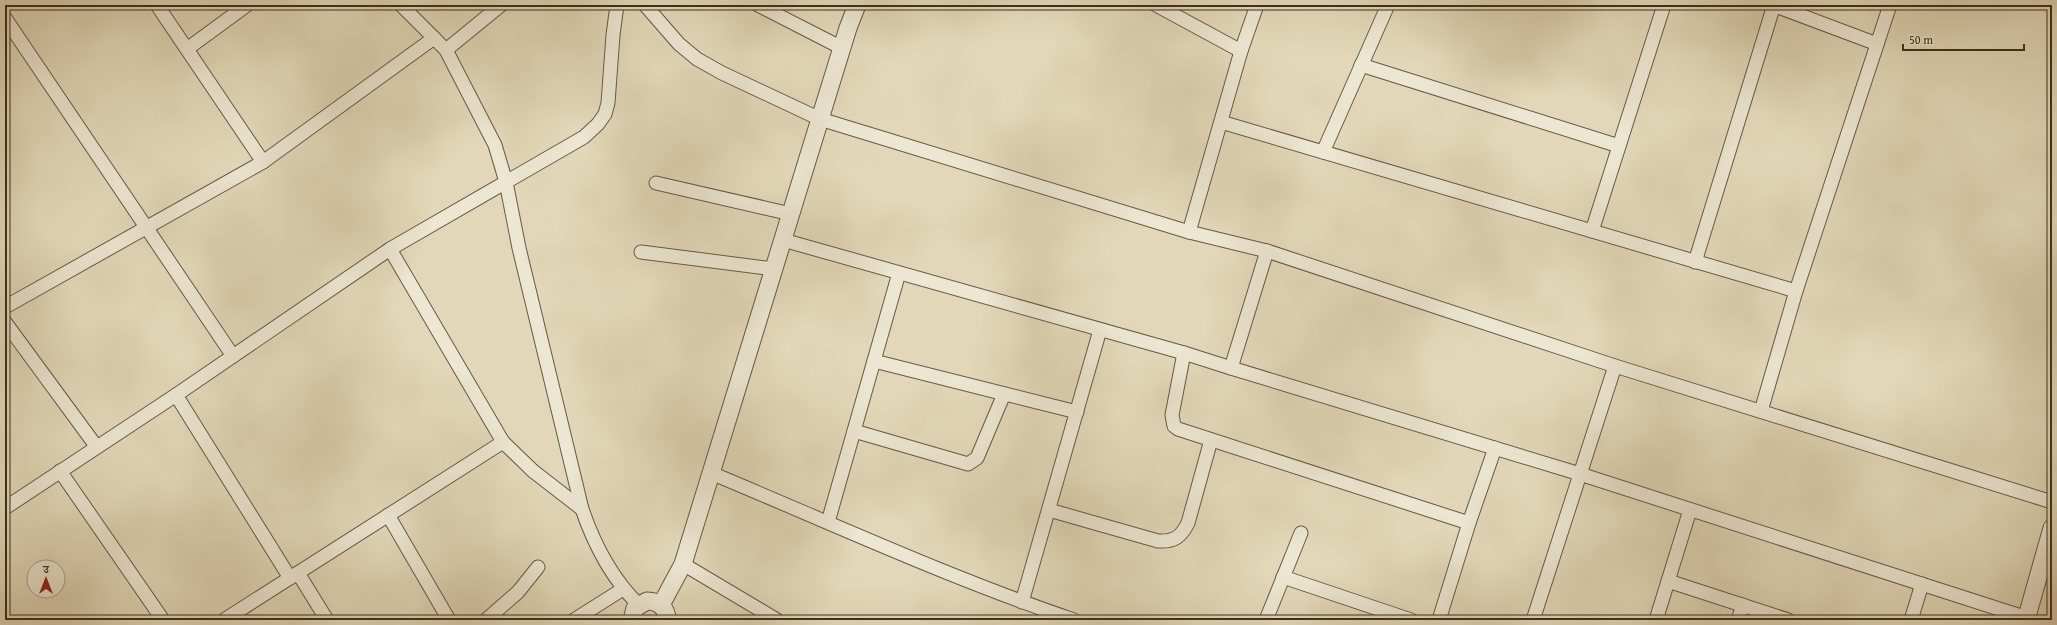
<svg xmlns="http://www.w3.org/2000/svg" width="2057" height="625" font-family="'Gentium Book Plus','Noto Serif Devanagari',serif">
	<rect width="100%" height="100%" fill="#e2d8b9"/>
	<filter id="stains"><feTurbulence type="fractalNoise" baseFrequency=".005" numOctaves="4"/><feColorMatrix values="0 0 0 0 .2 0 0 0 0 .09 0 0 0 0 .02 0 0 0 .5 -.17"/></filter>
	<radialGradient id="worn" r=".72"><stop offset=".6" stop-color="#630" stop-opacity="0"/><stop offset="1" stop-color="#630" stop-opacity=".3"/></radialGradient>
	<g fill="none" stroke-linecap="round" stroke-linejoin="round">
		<g stroke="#665946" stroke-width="15">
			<g id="minor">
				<polyline points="157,5 263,162 434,38"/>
				<path d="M401 5 446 50 495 145 506 182 519 248 582 509C594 544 612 579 639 605"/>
				<polyline points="645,5 679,44 697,59 722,73 820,119 1189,232 1267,251 1615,366 2052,502"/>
				<polyline points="758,5 842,48"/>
				<polyline points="1156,5 1241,51"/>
				<polyline points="1773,5 1877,44"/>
				<polyline points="5,18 233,356"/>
				<polyline points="187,49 247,5"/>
				<polyline points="446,50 501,5"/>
				<polyline points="1361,65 1619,146"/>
				<polyline points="1221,122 1796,291"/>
				<polyline points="1323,152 1388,5"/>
				<polyline points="656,183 791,214"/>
				<polyline points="1592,231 1664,5"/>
				<polyline points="1189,232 1241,51 1257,5"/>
				<polyline points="783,240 1184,353 1231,368 1580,474 2027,618"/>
				<polyline points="390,249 503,442 533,471 582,509"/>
				<polyline points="641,252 774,269"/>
				<polyline points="1695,262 1774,5"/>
				<polyline points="5,307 263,162"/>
				<polyline points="5,322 96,446"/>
				<polyline points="1184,353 1172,415 1174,426 1178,429 1469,523"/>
				<polyline points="874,361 1077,412"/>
				<polyline points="1231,368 1267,251"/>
				<polyline points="176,395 290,578"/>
				<polyline points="1761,411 1796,291 1890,5"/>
				<polyline points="854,431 968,464 977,458 1004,394"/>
				<polyline points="60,471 163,620"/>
				<path d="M711 473C831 523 950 578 1074 620"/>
				<polyline points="5,508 176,395 390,249 584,137 598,124 605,114 608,103 613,35 617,5"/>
				<path d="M1049 510 1158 541C1174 542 1181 537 1188 523L1211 440"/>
				<polyline points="388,515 449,620"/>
				<polyline points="828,522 899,273"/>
				<polyline points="683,564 777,620"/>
				<polyline points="298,573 327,620"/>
				<polyline points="1283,577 1411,620"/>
				<polyline points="1668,581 1788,620"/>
				<polyline points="1022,602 1100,330"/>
				<polyline points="224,620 503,442"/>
				<polyline points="486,620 518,592 538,567"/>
				<polyline points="574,620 623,589"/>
				<polyline points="1266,620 1301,533"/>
				<polyline points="1439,620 1469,523 1495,448"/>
				<polyline points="1533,620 1615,366"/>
				<polyline points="1656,620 1690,510"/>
				<polyline points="1738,620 1743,605"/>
				<polyline points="1911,620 1922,584"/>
			</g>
		</g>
		<g stroke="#665946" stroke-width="19">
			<g id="tertiary">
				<polyline points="661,605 683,564 848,28 857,5"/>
				<path d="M632 620 635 608 647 601C659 601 667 608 667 620"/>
				<polyline points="2026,620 2052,528"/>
			</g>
		</g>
		<use href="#minor" stroke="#ece6d2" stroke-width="13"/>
		<use href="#tertiary" stroke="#ece6d2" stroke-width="17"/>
	</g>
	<rect width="2057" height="625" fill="none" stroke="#e2d8b9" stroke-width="20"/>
	<rect x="6" y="6" width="2045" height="613" fill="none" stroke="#3c2f1f" stroke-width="2"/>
	<rect x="10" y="10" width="2037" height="605" fill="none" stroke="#3c2f1f"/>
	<g transform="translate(46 579)"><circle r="19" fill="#ece6d2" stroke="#a69d8a"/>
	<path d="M0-3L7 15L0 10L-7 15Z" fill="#8f2418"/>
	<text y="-6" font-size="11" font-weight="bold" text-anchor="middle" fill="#3c2f1f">उ</text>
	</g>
	<path d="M1903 44v6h121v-6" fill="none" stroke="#3c2f1f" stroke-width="2"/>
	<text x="1909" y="44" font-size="12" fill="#3c2f1f" stroke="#ece6d2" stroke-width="3" paint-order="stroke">50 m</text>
	<rect width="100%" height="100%" filter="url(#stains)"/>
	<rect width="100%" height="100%" fill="url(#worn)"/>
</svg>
